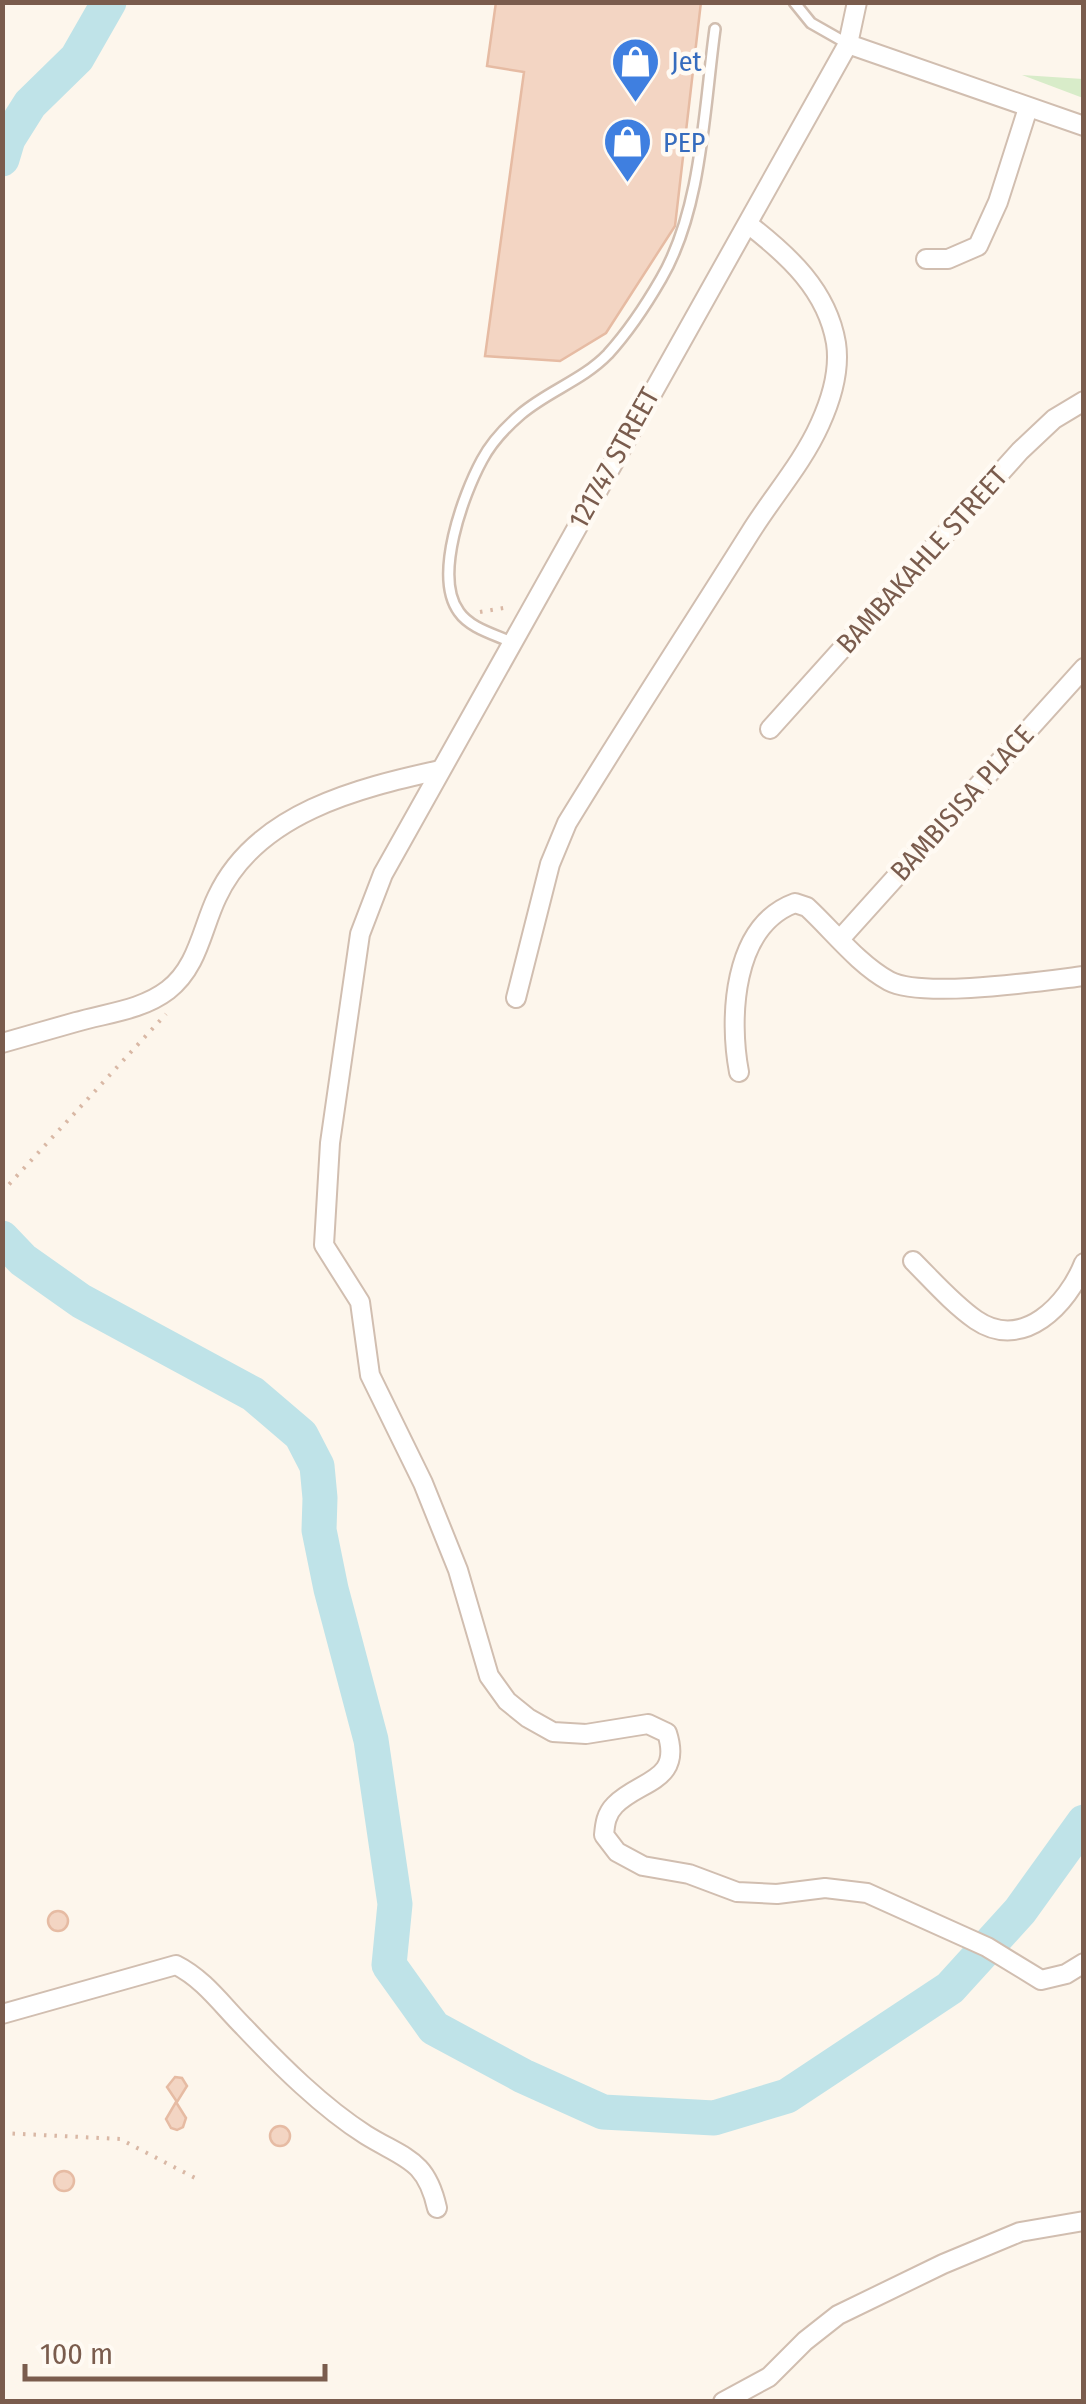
<svg xmlns="http://www.w3.org/2000/svg" width="1086" height="2404" font-family="'Fira Sans Condensed',sans-serif">
<rect width="100%" height="100%" fill="#fdf6ec"/>
<path fill="#d8ecc9" d="M1022 75 1083 79V98Z"/>
<g fill="none" stroke-linecap="round" stroke-linejoin="round">
<g stroke="#bfe3e8" stroke-width="35">
<path d="M2 159 8 139 30 104 77 58 109 2"/>
<path d="M2 1238 23 1260 81 1301 253 1394 301 1435 317 1466 320 1498 319 1530 331 1589 371 1740 395 1904 389 1965 434 2028 523 2076 603 2112 714 2118 787 2096 950 1988 1020 1911 1084 1822"/>
</g>
</g>
<g fill="#f3d5c3" stroke="#e6bba3" stroke-width="2.5">
<path d="M496 2H701L675 226 606 333 560 361 485 356 524 72 487 66Z"/>
<circle cx="58" cy="1921" r="10"/>
<path d="M175 2077 182 2078 187 2086 177 2102 167 2087Z"/>
<path d="M176 2102 186 2118 183 2127 177 2130 171 2128 166 2119Z"/>
<circle cx="280" cy="2136" r="10"/>
<circle cx="64" cy="2181" r="10"/>
</g>
<g fill="none" stroke-linecap="round" stroke-linejoin="round">
<defs>
<g id="service">
<path d="M794 2 811 23 848 44"/>
<path d="M511 642C494 634 470 628 459 612 433 577 463 495 482 460 491 443 507 426 521 414 548 391 583 380 608 354 628 332 646 305 661 279 702 209 704 109 715 29"/>
</g>
<g id="minor">
<path d="M857 2 848 44 1084 126"/>
<path d="M848 44 383 874 360 934 330 1143 324 1245 360 1302 370 1375 423 1483 458 1570 489 1676 507 1701 528 1718 553 1732 586 1734 648 1724 667 1733C683 1782 639 1780 615 1805 606 1814 605 1824 604 1835L617 1852 643 1866 689 1874 737 1892 777 1894 825 1888 867 1893 987 1947 1041 1980 1066 1974 1084 1963"/>
<path d="M926 259H948L978 246 998 202 1028 108"/>
<path d="M770 729 1020 451 1054 419 1084 401"/>
<path d="M841 938 1084 668"/>
<path d="M516 998 550 864 567 823C627 725 689 630 750 533 773 496 802 464 820 424 831 400 840 370 836 343 827 290 788 255 748 224"/>
<path d="M2 1043C27 1036 51 1029 76 1022 107 1013 142 1010 168 990 198 967 202 928 217 897 256 813 358 788 440 770"/>
<path d="M739 1072C729 1019 732 926 795 903L807 907C833 931 858 964 889 981 923 999 1042 981 1084 976"/>
<path d="M913 1261C933 1281 953 1304 976 1320 1023 1352 1068 1304 1084 1263"/>
<path d="M2 2014 176 1965C204 1979 222 2005 244 2027 280 2065 322 2107 366 2135 405 2159 426 2159 437 2208"/>
<path d="M723 2402 769 2377 805 2341 838 2315 943 2264 1020 2232 1084 2221"/>
</g>
</defs>
<use href="#service" stroke="#d1beb0" stroke-width="14"/>
<use href="#minor" stroke="#d1beb0" stroke-width="22"/>
<g stroke="#d9b8a5" stroke-width="4" stroke-dasharray="2.5 8" stroke-linecap="butt">
<path d="M480 612 509 607"/>
<path d="M2 1192 166 1014"/>
<path d="M2 2133 120 2139 199 2180"/>
</g>
<use href="#service" stroke="#fff" stroke-width="9"/>
<use href="#minor" stroke="#fff" stroke-width="18"/>
</g>
<defs>
<symbol id="shop-pin" viewBox="-11 -11 22 30"><path d="M0 17L-7.5 6A9.5 9.5 0 1 1 7.5 6Z" fill="#3f7fe0" stroke="#fffaf3"/><path d="M-5-2.5h2.3a2.7 3.5 0 0 1 5.4 0H5L5.5 6h-11ZM-1.5-2.5h3a1.5 2.3 0 0 0-3 0Z" fill="#fff"/></symbol>
</defs>
<g fill-rule="evenodd">
<use href="#shop-pin" x="608" y="34" width="55" height="75"/>
<use href="#shop-pin" x="600" y="114" width="55" height="75"/>
</g>
<g text-anchor="middle" dominant-baseline="central" stroke-width="9" stroke-linejoin="round" paint-order="stroke">
<g font-size="28" fill="#366cbe" stroke="#fffaf3" text-anchor="start">
<text x="671" y="61">Jet</text>
<text x="663" y="142">PEP</text>
</g>
<g font-size="28" fill="#7a5c4d" stroke="#fffaf3">
<text transform="translate(614 458) rotate(-61)">121747 STREET</text>
<text transform="translate(922 560) rotate(-48)">BAMBAKAHLE STREET</text>
<text transform="translate(962 803) rotate(-48)">BAMBISISA PLACE</text>
</g>
</g>
<rect width="1086" height="2404" fill="none" stroke="#7a5c4d" stroke-width="10"/>
<path d="M25 2364v15h300v-15" fill="none" stroke="#7a5c4d" stroke-width="5"/>
<text x="40" y="2364" font-size="30" fill="#7a5c4d" stroke="#fffaf3" stroke-width="8" paint-order="stroke">100 m</text>
</svg>
